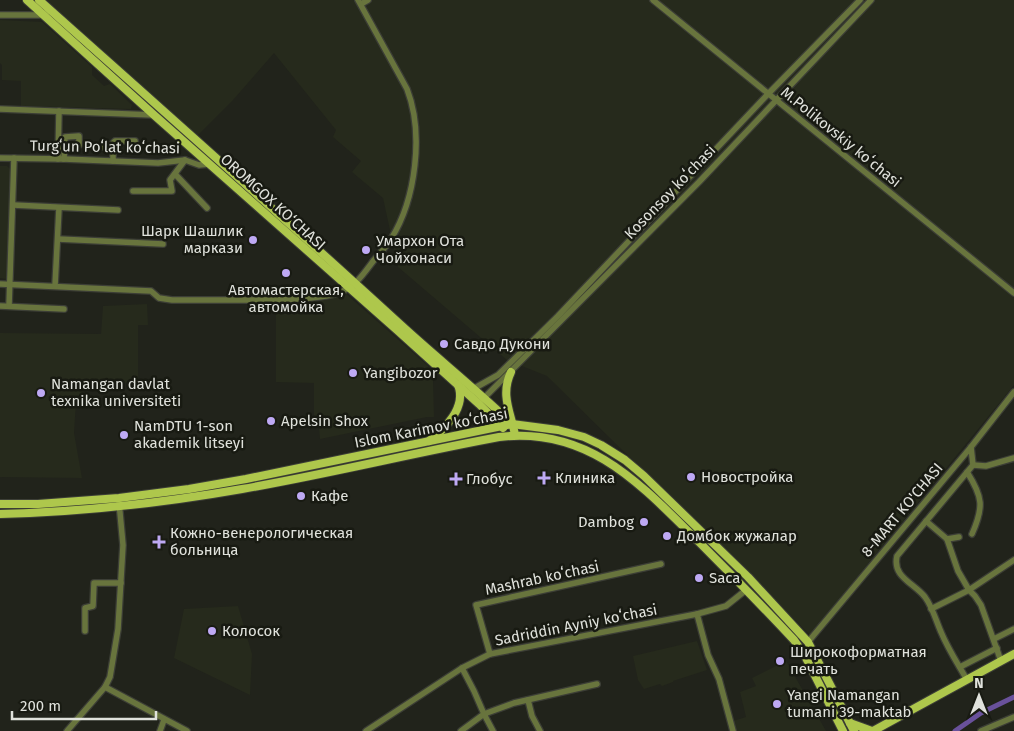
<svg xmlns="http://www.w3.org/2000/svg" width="1014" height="731" font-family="'Fira Sans',sans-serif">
<rect width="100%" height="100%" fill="#21231b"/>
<g fill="#262a1c">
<path d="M43 0H1014V385L810 635 547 376 507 360 398 267 383 198 352 172 361 161 333 137 336 130 274 53 233 100 197 136Z"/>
<path d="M0 20 42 22 92 67V75L104 86 110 84 132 105 131 109 21 106V81L2 80V65L0 63Z"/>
<path d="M0 166H7L11 170 6 279 0 278Z"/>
<path d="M345 293 428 366 433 380 434 417H427L320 439 319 428 314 427V383L276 382V306Z"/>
<path d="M147 304 148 325H138V383L88 382 76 402 74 433 82 478 0 477V333L101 334 103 306Z"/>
<path d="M238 606 252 654 250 695 174 658 184 609Z"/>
<path d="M697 641 707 670 673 681V682L662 686 660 684 644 689 638 680 633 656Z"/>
<path d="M786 661 826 731H736L733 721 746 717 740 692 756 686 752 678Z"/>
</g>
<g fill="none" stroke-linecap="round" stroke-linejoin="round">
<path stroke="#69519b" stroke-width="5" d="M955 731 981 713 1014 697"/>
<defs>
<g id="minor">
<path d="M653 0 1014 293"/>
<path d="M361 4 368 0"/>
<path d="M0 15H43L50 10"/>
<path d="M0 109 154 115"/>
<path d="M103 147H113"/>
<path d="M0 158 64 159 158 163 185 160 199 165 209 164"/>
<path d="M58 159 59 111"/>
<path d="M64 159 65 137 79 136V145"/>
<path d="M113 161V143L115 141H135"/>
<path d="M175 174 207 208"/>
<path d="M133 191H172L170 180 185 160"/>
<path d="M13 205 118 210"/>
<path d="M58 239 163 244"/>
<path d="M0 284 151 291 159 298 172 300C206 300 240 300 274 300 294 299 316 299 335 294 355 288 362 276 374 260 380 253 386 247 391 239 416 199 424 133 407 89L358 0"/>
<path d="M55 286 59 208"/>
<path d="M0 306 64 309"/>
<path d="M9 306 14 158"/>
<path d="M473 389 498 375 558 316 768 94 860 0"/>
<path d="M482 400 699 182 871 0"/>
<path d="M973 465 986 466 1014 458"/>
<path d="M967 472C983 497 984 507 972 534"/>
<path d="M926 521 947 539 958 571 969 590 975 596 981 605 1001 661"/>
<path d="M947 539 959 537"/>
<path d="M931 609 969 590 1014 560"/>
<path d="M697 614 708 655 719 679 733 731"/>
<path d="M85 631V608L93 606 94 583H121"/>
<path d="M994 639 1014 629"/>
<path d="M808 642 971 447 1014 392"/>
<path d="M490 654 476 605 661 564"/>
<path d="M960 667 997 648"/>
<path d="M967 680C958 664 948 649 941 632 936 621 933 608 925 597 914 583 892 577 897 556L973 465 971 447"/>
<path d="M105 687 187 731"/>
<path d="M528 700 532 716 540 731"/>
<path d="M67 731 105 687 110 677 118 629 123 545 119 502"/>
<path d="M160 731 164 720"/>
<path d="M366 731 462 668 490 654 697 614 726 606 746 590"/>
<path d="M461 731 484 714 474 691 462 668"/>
<path d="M493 731 484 714 514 703 597 684"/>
<path d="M981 731 1014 717"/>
</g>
<g id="major">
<path d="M27 0 154 115 397 330 479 404 503 428"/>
<path d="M39 0C160 108 282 216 402 326 438 359 477 390 512 424"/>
<path d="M511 372C500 395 511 413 515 435"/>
<path d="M429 441C445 429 467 407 458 385"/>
<path d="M0 504H38L119 498 189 489 246 479 512 424 558 430 584 437 601 445 625 460 644 476 748 577 808 642 854 731"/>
<path d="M0 514C81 512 162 503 242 489 328 474 413 453 499 437 589 426 641 485 699 542 731 574 763 607 794 640L805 656 843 731"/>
<path d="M850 723 872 731"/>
<path d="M873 731 1014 654"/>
</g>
</defs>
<use href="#minor" stroke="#3c3e36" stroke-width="8"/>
<use href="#major" stroke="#3c3e36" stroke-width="10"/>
<use href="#minor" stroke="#68743d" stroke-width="5.5"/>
<use href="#major" stroke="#aec74c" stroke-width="8"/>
</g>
<g fill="#bea9f4" stroke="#181a12" stroke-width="2">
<circle cx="253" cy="240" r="5"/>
<circle cx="366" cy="250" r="5"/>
<circle cx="286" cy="273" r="5"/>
<circle cx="444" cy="344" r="5"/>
<circle cx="353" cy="373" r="5"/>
<circle cx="41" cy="393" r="5"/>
<circle cx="271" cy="421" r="5"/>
<circle cx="124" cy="435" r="5"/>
<circle cx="691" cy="477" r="5"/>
<path d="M541.5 470.5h5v5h5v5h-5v5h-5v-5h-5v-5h5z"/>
<path d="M453.5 471.5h5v5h5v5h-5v5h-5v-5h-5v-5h5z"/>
<circle cx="301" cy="496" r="5"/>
<circle cx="644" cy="522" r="5"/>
<circle cx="667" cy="536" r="5"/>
<path d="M156.5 534.5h5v5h5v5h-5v5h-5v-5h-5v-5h5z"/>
<circle cx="699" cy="578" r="5"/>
<circle cx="212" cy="631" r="5"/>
<circle cx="780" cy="661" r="5"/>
<circle cx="777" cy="704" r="5"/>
</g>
<g text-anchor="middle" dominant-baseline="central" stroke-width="5" stroke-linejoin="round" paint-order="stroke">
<g font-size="15" fill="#e0e2dc" stroke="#181a12">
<text transform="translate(841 137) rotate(39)">M.Polikovskiy koʻchasi</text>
<text transform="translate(105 147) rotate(1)">Turgʻun Poʻlat koʻchasi</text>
<text transform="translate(670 192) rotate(-46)">Kosonsoy koʻchasi</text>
<text transform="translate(273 202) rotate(42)">OROMGOX KO‘CHASI</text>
<text transform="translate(431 428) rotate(-11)">Islom Karimov koʻchasi</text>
<text transform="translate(902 510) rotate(-50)">8-MART KO'CHASI</text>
<text transform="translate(542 578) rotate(-12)">Mashrab koʻchasi</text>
<text transform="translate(576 625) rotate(-11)">Sadriddin Ayniy koʻchasi</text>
</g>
<g font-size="15" fill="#e0e2dc" stroke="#181a12" text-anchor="start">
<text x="243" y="231" text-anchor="end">Шарк Шашлик<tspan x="243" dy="17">маркази</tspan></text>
<text x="376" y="241">Умархон Ота<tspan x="376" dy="17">Чойхонаси</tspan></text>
<text x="286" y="290" text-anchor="middle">Автомастерская,<tspan x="286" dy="17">автомойка</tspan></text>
<text x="454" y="344">Савдо Дукони</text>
<text x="363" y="373">Yangibozor</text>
<text x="51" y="384">Namangan davlat<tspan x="51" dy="17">texnika universiteti</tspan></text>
<text x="281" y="421">Apelsin Shox</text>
<text x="134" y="426">NamDTU 1-son<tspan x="134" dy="17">akademik litseyi</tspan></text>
<text x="701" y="477">Новостройка</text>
<text x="555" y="478">Клиника</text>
<text x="466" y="479">Глобус</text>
<text x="311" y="496">Кафе</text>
<text x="634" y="522" text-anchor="end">Dambog</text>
<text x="170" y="533">Кожно-венерологическая<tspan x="170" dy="17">больница</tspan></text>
<text x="677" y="536">Домбок жужалар</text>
<text x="709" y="578">Saca</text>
<text x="222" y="631">Колосок</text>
<text x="790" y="652">Широкоформатная<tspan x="790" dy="17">печать</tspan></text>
<text x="787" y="695">Yangi Namangan<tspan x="787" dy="17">tumani 39-maktab</tspan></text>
</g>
</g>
<g transform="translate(979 696)" stroke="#181a12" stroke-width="4" paint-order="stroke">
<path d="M0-4L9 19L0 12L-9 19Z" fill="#e0e2dc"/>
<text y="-8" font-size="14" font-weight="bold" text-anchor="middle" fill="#e0e2dc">N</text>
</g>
<path d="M12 711v8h144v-8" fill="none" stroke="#e0e2dc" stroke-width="2.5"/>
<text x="20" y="711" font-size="15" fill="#e0e2dc" stroke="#181a12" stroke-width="4" paint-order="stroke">200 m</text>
</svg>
